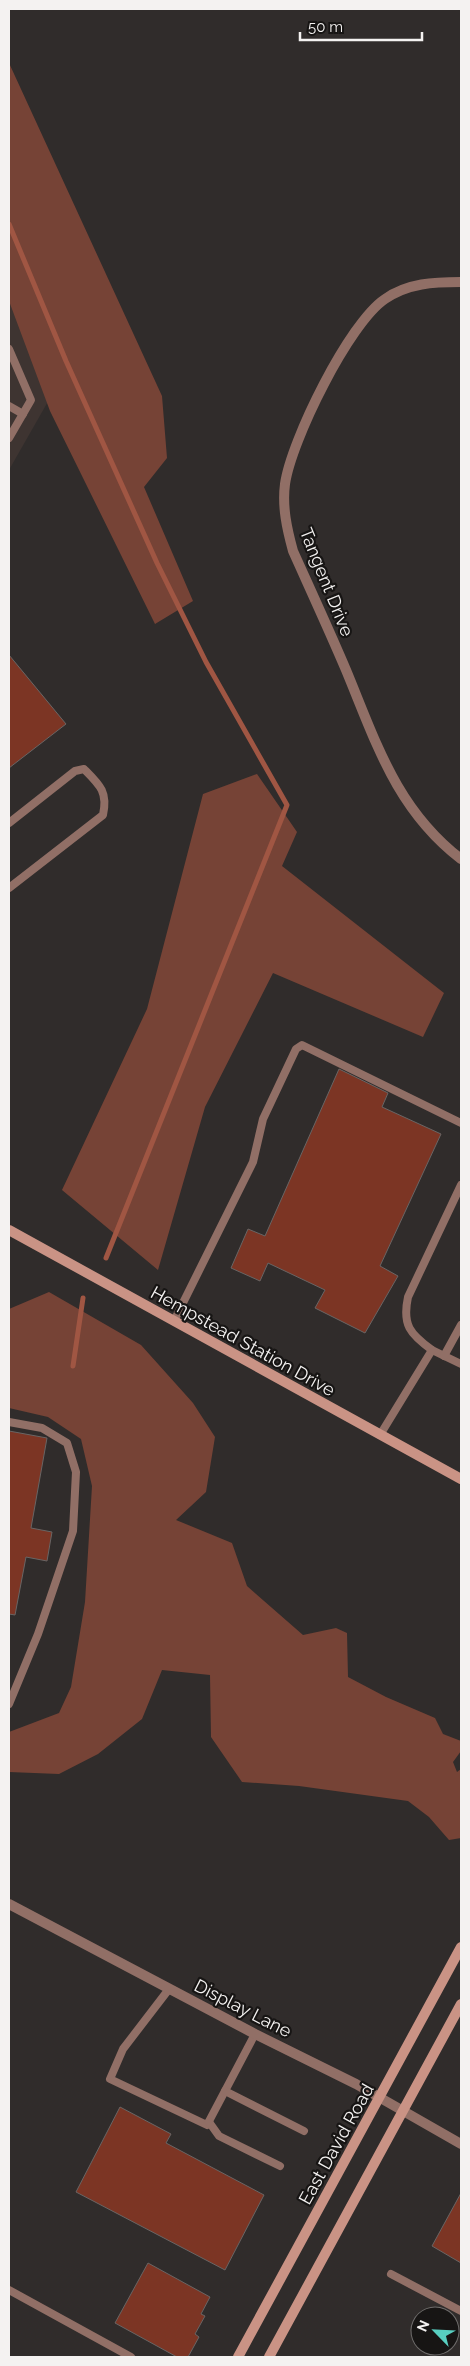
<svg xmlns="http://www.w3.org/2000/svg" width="470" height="2366" font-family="Raleway,sans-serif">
<rect width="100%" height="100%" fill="#302c2b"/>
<path fill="#3e3431" d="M9 292 50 398 9 470Z"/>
<g fill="#764336">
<path d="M9 63 162 396 167 458 144 487 193 601 155 624 50 411 9 301Z"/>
<path d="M257 774 297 832 282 866 444 993 423 1037 273 973 205 1107 158 1270 62 1190 147 1009 203 794Z"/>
<path d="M49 1292 141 1345 193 1403 215 1437 206 1492 176 1520 232 1543 247 1586 303 1635 336 1628 347 1633 348 1677 386 1697 435 1718 443 1734 461 1741V1751L453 1762 457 1772 461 1769V1838L449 1840 429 1817 408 1801 299 1786 242 1782 211 1737 210 1675 162 1670 142 1719 98 1754 59 1774 9 1772V1732L59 1713 71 1687 85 1602 92 1486 81 1439 48 1417 9 1408V1309Z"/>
</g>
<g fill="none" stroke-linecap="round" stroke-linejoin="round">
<g stroke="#a05643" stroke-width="5">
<path d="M9 224 66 361 157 563 206 662 287 805 106 1258"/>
<path d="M73 1366 83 1298"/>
</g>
</g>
<g fill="#7c3524" stroke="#696564">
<path d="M9 655 66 724 9 768Z"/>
<path d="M339 1069 388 1093 382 1107 441 1134 380 1266 398 1276 365 1333 315 1308 325 1290 268 1263 260 1281 231 1268 248 1229 265 1236Z"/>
<path d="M9 1431 47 1438 31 1528 52 1532 47 1561 26 1557 15 1615 9 1614Z"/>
<path d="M120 2107 171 2134 166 2143 264 2195 225 2270 76 2192Z"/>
<path d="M461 2193V2263L432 2246Z"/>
<path d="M148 2263 210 2297 201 2314 205 2316 195 2334 199 2337 188 2357H177L115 2323Z"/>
</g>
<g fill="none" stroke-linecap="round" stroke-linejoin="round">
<g stroke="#916f66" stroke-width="8">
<path d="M9 349 31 400 9 438"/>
<path d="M9 406 23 414"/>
<path d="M9 823 75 771 84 769C100 785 108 792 103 815L9 888"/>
<path d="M174 1321 253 1162 263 1119 296 1049 302 1045 461 1123"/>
<path d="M432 1350 461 1364"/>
<path d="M444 1356 461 1325"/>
<path d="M9 1422 42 1428 67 1443 76 1472 73 1531 38 1634 9 1704"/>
<path d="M380 1435 432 1350C410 1334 402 1325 408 1297L461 1185"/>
<path d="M169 1989 123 2049 110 2079 207 2125 255 2034"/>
<path d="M225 2091 304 2131"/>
<path d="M209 2122 219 2136 280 2166"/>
<path d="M391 2274 461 2311"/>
<path d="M9 2290 131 2357"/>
</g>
<g stroke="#916f66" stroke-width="10">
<path d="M461 282C434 282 408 283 385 299 349 323 291 441 285 484 282 507 287 529 293 551 311 591 329 630 346 670 376 742 396 809 461 859"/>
<path d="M9 1904 255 2034 356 2084 461 2144"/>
</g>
<g stroke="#ca9385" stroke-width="10">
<path d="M9 1230 461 1479"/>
<path d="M238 2357 461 1947"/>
<path d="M269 2357 461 2004"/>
</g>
</g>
<g text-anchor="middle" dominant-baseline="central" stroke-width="4.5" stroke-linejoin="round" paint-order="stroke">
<g font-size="18" fill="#f4f2f1" stroke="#171514">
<text transform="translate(327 582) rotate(68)">Tangent Drive</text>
<text transform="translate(243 1341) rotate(29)">Hempstead Station Drive</text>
<text transform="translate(243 2008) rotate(27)">Display Lane</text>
<text transform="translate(336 2144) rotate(-61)">East David Road</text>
</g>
</g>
<rect width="470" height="2366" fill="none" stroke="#f4f2f1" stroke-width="20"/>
<g transform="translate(435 2331) rotate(294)"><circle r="24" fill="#171514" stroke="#6f6d6c"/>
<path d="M0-4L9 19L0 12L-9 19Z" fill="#58cec0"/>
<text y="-8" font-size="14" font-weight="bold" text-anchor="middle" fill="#f4f2f1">N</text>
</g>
<path d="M300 32v8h122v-8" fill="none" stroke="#f4f2f1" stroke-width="2.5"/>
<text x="308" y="32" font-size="15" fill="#f4f2f1" stroke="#171514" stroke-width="4" paint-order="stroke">50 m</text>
</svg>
